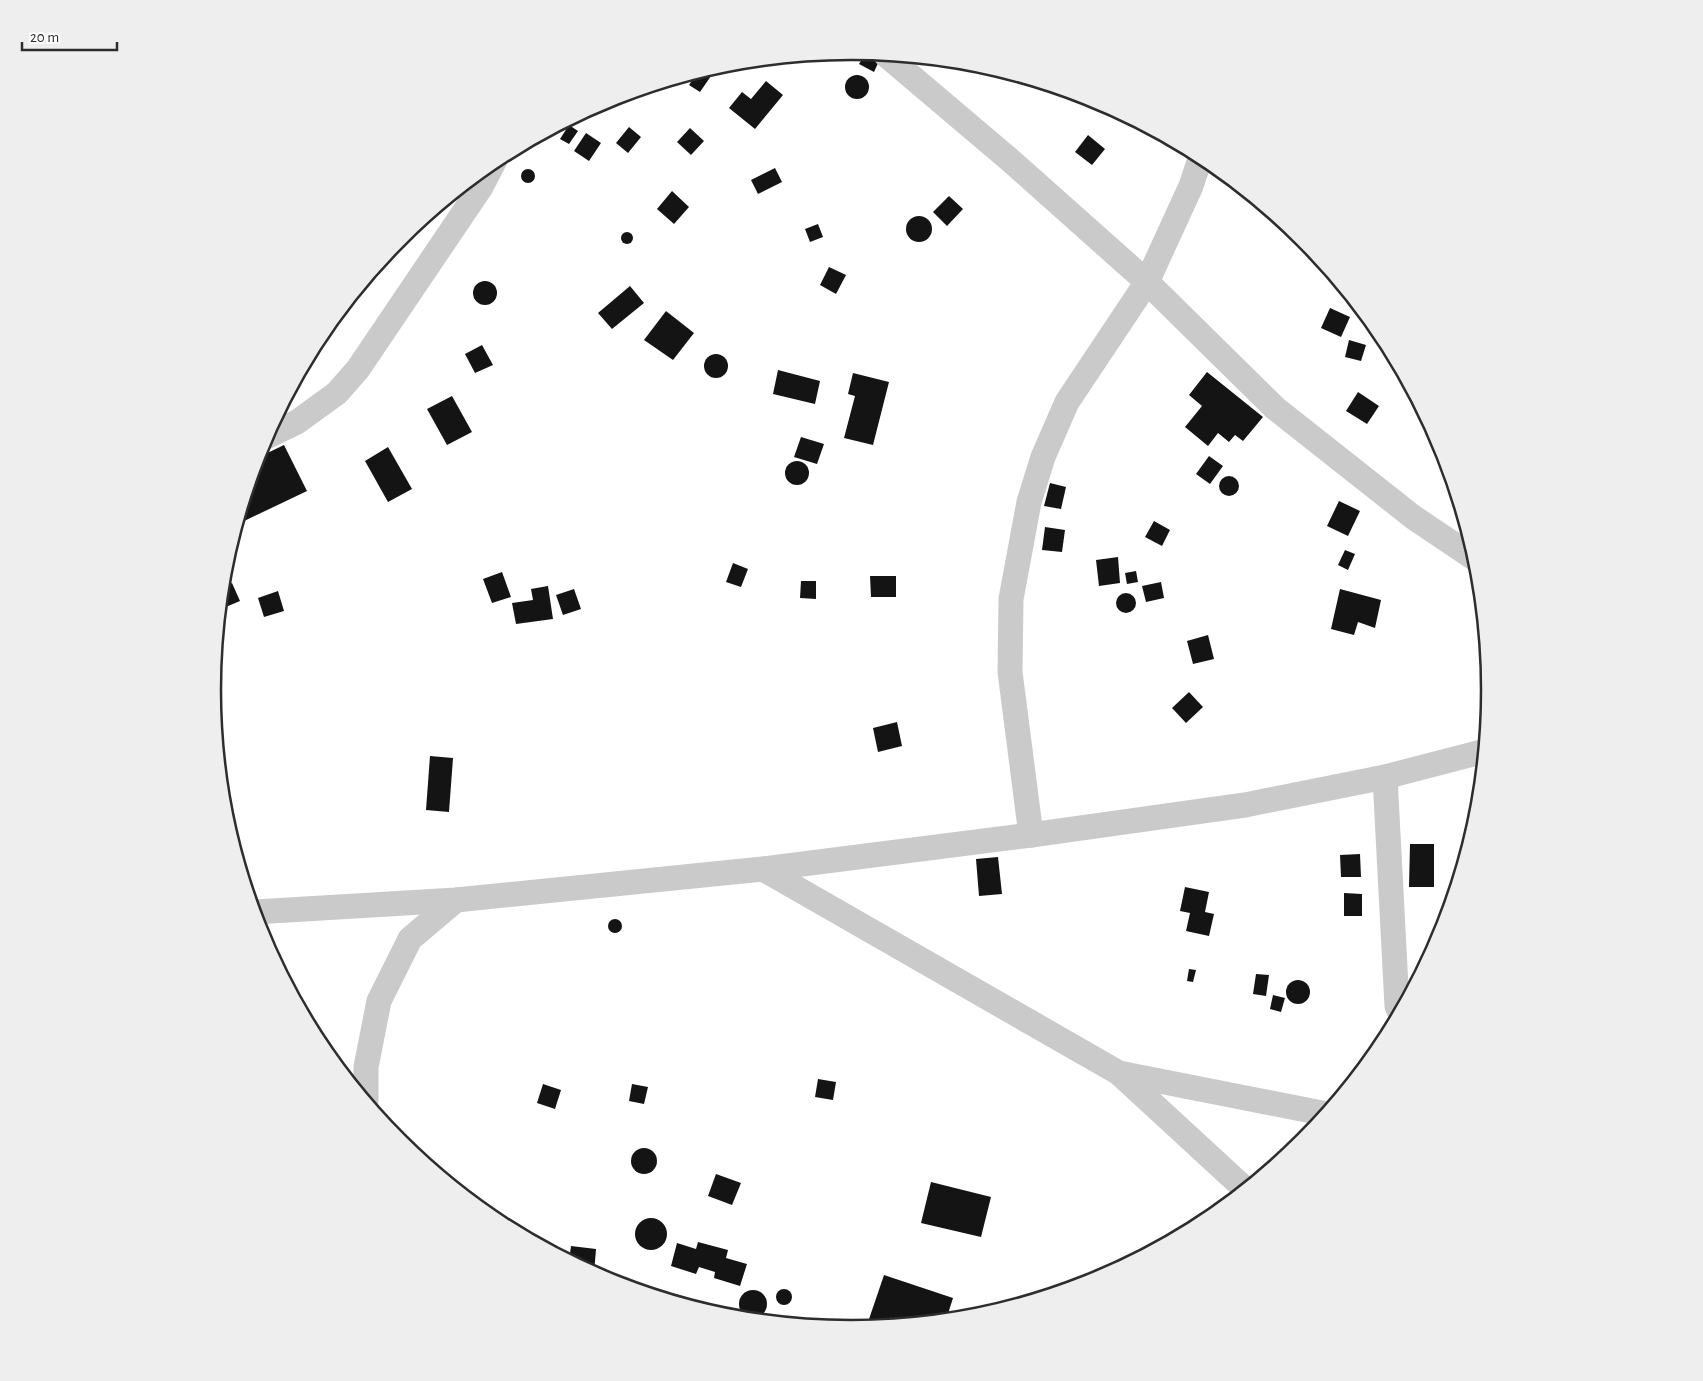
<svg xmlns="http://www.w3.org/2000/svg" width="1703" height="1381" font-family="'Alegreya Sans',sans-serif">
<rect width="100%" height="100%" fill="#fff"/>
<g fill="#141414">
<path d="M865 54 879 61 874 72 859 64Z"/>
<path d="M703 71 711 76 700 92 689 85 697 73Z"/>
<circle cx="857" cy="87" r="12"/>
<path d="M766 81 783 95 755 129 729 108 742 92 751 99Z"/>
<path d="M569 125 578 131 569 144 560 139Z"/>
<path d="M629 127 641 137 628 153 616 143Z"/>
<path d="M690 128 704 141 691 155 677 142Z"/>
<path d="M586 133 601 143 589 161 574 151Z"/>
<path d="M1088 135 1105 149 1092 165 1075 152Z"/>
<path d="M775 168 782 182 758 194 751 180Z"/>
<circle cx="528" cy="176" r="7"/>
<path d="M672 191 689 207 674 224 657 209Z"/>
<path d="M949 196 963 209 947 226 933 212Z"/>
<circle cx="919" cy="229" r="13"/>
<path d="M818 224 823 237 810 242 805 229Z"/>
<circle cx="627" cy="238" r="6"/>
<path d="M829 267 846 275 836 294 820 285Z"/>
<circle cx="485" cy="293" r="12"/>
<path d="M630 286 644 303 612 329 598 313Z"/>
<path d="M1330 308 1350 317 1341 337 1321 328Z"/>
<path d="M666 311 694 333 673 360 644 340Z"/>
<path d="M1349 340 1366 345 1361 361 1345 357Z"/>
<path d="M482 345 493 365 475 373 465 354Z"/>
<circle cx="716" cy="366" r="12"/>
<path d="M778 370 820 381 815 404 773 394Z"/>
<path d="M1207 372 1263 417 1243 441 1235 435 1229 442 1218 433 1208 446 1185 427 1202 406 1189 395Z"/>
<path d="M853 373 889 382 873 445 844 438 855 396 848 394Z"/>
<path d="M1358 392 1379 406 1367 424 1346 411Z"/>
<path d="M452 396 472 432 447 445 427 409Z"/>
<path d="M801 437 824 444 817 464 794 457Z"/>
<path d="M284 445 307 491 240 523 238 521 257 458Z"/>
<path d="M388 447 412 489 388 502 365 461Z"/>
<path d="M1209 456 1223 466 1210 484 1196 474Z"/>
<circle cx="797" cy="473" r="12"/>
<circle cx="1229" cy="486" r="10"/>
<path d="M1050 483 1066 487 1061 509 1044 506Z"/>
<path d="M1339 501 1360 511 1348 536 1327 526Z"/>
<path d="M1154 521 1170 530 1162 546 1145 537Z"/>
<path d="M1045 527 1065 530 1062 552 1042 550Z"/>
<path d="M1345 550 1355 554 1348 570 1338 565Z"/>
<path d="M1118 557 1120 583 1099 586 1096 560Z"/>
<path d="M733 563 748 569 741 587 726 582Z"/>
<path d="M1136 571 1138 582 1127 584 1125 573Z"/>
<path d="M502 572 511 597 492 603 483 579Z"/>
<path d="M870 576H896V597H871Z"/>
<path d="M801 581H816V599L800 598Z"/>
<path d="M1161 582 1164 598 1146 602 1142 586Z"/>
<path d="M232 583 240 601 221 609 222 587Z"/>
<path d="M548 586 553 619 516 624 512 603 533 600 531 589Z"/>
<path d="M574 589 581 609 563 615 556 595Z"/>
<path d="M1340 589 1381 600 1375 628 1358 622 1354 635 1331 629Z"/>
<path d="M278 591 284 611 264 617 258 598Z"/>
<circle cx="1126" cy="603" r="10"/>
<path d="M1208 635 1214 659 1193 664 1187 641Z"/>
<path d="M1189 692 1203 707 1186 723 1172 708Z"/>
<path d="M897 722 902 746 878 752 873 728Z"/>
<path d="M430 756 453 758 449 812 426 810Z"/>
<path d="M1410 844H1434V887H1409Z"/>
<path d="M1360 854 1361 877H1341L1340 855Z"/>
<path d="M998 857 1002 894 979 896 976 859Z"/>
<path d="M1185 887 1209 892 1205 912 1214 914 1209 936 1186 931 1190 913 1180 911Z"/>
<path d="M1344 893 1362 894V916H1344Z"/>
<circle cx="615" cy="926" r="7"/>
<path d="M1189 969 1196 970 1193 982 1187 981Z"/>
<path d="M1256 974 1269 975 1266 996 1253 994Z"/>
<circle cx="1298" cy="992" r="12"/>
<path d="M1273 995 1285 998 1281 1012 1270 1009Z"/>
<path d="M818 1079 836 1082 833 1100 815 1097Z"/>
<path d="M543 1084 561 1090 555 1109 537 1103Z"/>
<path d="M632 1084 648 1087 644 1104 629 1101Z"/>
<circle cx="644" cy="1161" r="13"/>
<path d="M716 1174 741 1183 732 1205 708 1196Z"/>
<path d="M931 1182 991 1197 981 1237 921 1223Z"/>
<circle cx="651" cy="1234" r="16"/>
<path d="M698 1242 728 1250 726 1258 747 1264 740 1286 714 1278 715 1272 699 1267 696 1274 671 1266 677 1243 696 1249Z"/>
<path d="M571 1246 596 1249 594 1274 569 1261Z"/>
<path d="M884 1275 953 1298 946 1320 874 1327 867 1325Z"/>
<circle cx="784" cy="1297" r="8"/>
<circle cx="753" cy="1304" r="14"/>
</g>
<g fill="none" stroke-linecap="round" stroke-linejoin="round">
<g stroke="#cacaca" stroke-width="25">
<path d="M886 55 1010 160 1147 282 1275 408 1413 517 1477 560"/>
<path d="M266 437 297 422 337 393 358 369 481 187 495 160"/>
<path d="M1385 777 1397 1006 1400 1013"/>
<path d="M1031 835 1010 672 1011 599 1029 502 1043 457 1067 402 1147 282 1191 186 1201 156"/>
<path d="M763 869 1119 1073 1327 1114"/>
<path d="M254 912 456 900 763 869 1031 835 1245 805 1385 777 1485 751"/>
<path d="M1119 1073 1246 1190"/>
<path d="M366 1101V1067L379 1001 410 939 456 900"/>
</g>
</g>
<path d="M0 0H1703V1381H0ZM221 690a630 630 0 1 1 1260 0a630 630 0 1 1-1260 0Z" fill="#eee" fill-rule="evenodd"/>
<path fill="none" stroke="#2d2d2d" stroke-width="2.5" d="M221 690a630 630 0 1 1 1260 0a630 630 0 1 1-1260 0Z"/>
<path d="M22 42v8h95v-8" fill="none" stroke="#2d2d2d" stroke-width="2.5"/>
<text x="30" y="42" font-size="15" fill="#2d2d2d" stroke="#ffffff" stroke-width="4" paint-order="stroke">20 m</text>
</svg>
